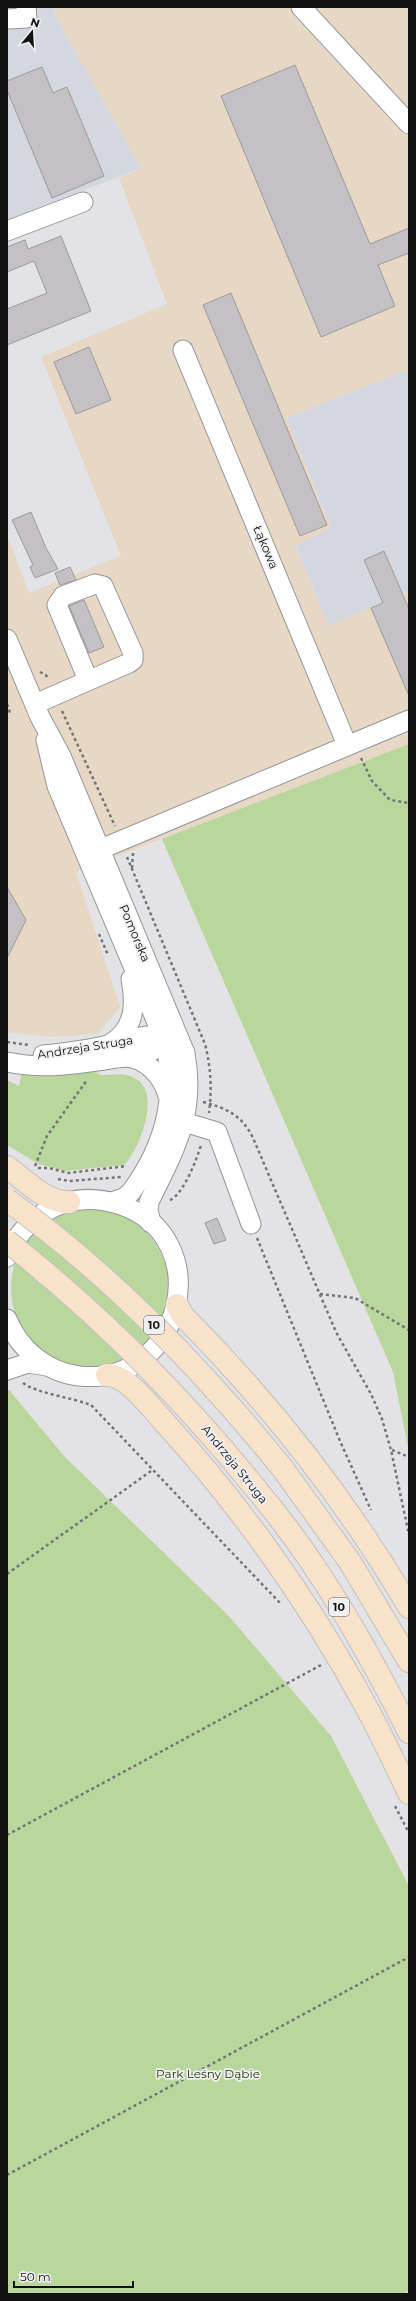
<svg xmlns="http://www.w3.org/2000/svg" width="416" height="2301" font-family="Montserrat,sans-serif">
<rect width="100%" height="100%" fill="#e3e3e6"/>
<g fill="#d5d7e0">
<path d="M7 7H55L56 17 141 168 7 220Z"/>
<path d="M409 369V591L329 626 295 545 331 527 286 418Z"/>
</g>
<path fill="#e7d7c5" d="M55 7H409V369L286 418 331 528 295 546 329 626 409 591V744L76 872 120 1007 98 1034 49 1037 7 1032V535L29 593 121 556 41 357 167 304 119 178 141 168 56 17Z"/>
<g fill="#b9d69d">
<path d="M409 744V1452L393 1372 162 839Z"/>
<path d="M95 1067 96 1072 100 1075C113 1075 127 1071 139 1081 159 1097 140 1150 124 1165L64 1171 39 1164 7 1145V1080L19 1086 22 1071Z"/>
<circle cx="90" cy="1288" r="79"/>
<path d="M7 1390H9L64 1456 228 1615 331 1736 409 1886V2290L404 2294H7Z"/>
</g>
<g fill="#c3c1c3" stroke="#9c9a9c">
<path d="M295 65 370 244 409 228V253L378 265 395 306 321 337 221 96Z"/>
<path d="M42 67 53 93 67 87 104 176 52 198 7 90V81Z"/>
<path d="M61 236 91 311 7 345V309L47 293 34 261 7 272V247L25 240 28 249Z"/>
<path d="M231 293 327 525 300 536 203 305Z"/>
<path d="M89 347 111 400 76 414 54 362Z"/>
<path d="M31 512 46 548 58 569 35 578 30 567 33 565 12 520Z"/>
<path d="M384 551 409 609V696L371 608 383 603 364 560Z"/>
<path d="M70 567 76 580 60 585 55 573Z"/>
<path d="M84 600 104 647 89 653 69 606Z"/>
<path d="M7 887 26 920 7 958Z"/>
<path d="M217 1218 226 1240 214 1244 205 1223Z"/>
</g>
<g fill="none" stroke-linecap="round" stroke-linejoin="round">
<defs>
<g id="minor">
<path d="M301 7 409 124"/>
<path d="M7 19 27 18 26 7"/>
<path d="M7 231 83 202"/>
<path d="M183 350 347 745"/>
<path d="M7 639 40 717 61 756 185 1053C196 1115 175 1148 149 1202L148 1210 151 1223"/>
<path d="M35 704 129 663 133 660V653L103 586 95 584 63 596 57 605 88 680"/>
<path d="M46 740 57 786 161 1032C182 1088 165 1146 131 1192L124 1198 111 1202"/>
<path d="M89 854 409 720"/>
<path d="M110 1044C135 1029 136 1005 131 979"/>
<path d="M43 1055C62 1053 80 1051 99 1047 120 1043 151 1029 172 1039"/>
<path d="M124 1057C145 1057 163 1076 168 1096"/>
<path d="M7 1062C44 1070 80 1064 117 1058 129 1056 142 1055 153 1050 161 1046 166 1039 169 1032"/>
<path d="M184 1122 217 1132 251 1224"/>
<path d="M7 1257C17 1231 39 1211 65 1203 84 1197 103 1199 121 1205 219 1239 182 1387 79 1376 46 1372 19 1349 7 1319"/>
<path d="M7 1370 28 1363 47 1366"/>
</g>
<g id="major">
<path d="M7 1167C24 1179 46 1203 69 1202"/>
<path d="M177 1305 183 1316C270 1403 346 1500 409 1607"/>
<path d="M107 1375C128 1375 152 1409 166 1424 245 1511 313 1608 369 1712 383 1738 396 1766 409 1793"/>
<path d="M283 1469 350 1562 409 1661"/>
<path d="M256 1489C318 1562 366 1647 409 1732"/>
</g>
</defs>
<use href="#minor" stroke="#949597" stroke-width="21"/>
<use href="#major" stroke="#c1c1c2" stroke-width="24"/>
<g stroke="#757577" stroke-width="2.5" stroke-dasharray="3 3" stroke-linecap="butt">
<path d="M40 672 46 675 48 680"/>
<path d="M7 704 10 713"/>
<path d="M62 711 115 826"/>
<path d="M361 758 372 781 390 800 409 803"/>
<path d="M127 857 205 1044C211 1068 212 1089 209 1113"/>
<path d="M132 868 133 853"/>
<path d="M99 934 108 955"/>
<path d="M7 1042 29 1045"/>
<path d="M203 1102C226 1108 242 1115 253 1138L336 1332 371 1394 382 1419 391 1450 409 1535"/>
<path d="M35 1166 47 1136 87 1080"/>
<path d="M38 1168H49L68 1173 127 1166"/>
<path d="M58 1179 69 1181 121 1177"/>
<path d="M170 1200C183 1195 197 1159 201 1145"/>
<path d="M257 1238 340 1441 371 1510"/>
<path d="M320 1294 355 1298 409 1330"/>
<path d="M23 1383C39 1394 70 1397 91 1405L281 1604"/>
<path d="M392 1450 409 1457"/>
<path d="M7 1574 151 1471"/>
<path d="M395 1806 409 1833"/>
<path d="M7 1835 321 1665"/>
<path d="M7 2175 409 1957"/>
</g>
<use href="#minor" stroke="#fff" stroke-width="19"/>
<use href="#major" stroke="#f8e2ca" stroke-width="22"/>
<defs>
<g id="major-bridge">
<path d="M7 1200C112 1275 202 1369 283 1469"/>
<path d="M7 1241C100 1315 182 1397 256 1489"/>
</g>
</defs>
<use href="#major-bridge" stroke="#c1c1c2" stroke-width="24" stroke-linecap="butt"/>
<use href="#major-bridge" stroke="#f8e2ca" stroke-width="22"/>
</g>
<g text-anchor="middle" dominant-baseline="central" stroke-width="3.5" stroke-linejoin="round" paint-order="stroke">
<g fill="#f0f0f3" stroke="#555556" stroke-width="1">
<rect x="144" y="1316" width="20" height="18" rx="3"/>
<rect x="329" y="1598" width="20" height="18" rx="3"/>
</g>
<g font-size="11" font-weight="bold" fill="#121213">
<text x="154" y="1325">10</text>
<text x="339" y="1607">10</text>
</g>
<g font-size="12" fill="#121213" stroke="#f0f0f3">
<text transform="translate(266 547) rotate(67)">Łąkowa</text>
<text transform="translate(135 933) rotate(67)">Pomorska</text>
<text transform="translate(85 1047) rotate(-9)">Andrzeja Struga</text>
<text transform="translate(235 1464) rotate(51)">Andrzeja Struga</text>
</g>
<g font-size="12" fill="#213800" stroke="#f0f0f3">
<text x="208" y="2073">Park Leśny Dąbie</text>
</g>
</g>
<rect width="416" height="2301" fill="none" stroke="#121213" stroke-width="16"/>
<g transform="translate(32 32) rotate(18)" stroke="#f0f0f3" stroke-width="3" paint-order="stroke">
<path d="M0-3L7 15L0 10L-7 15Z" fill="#121213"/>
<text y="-6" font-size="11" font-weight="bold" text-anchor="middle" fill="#121213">N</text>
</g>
<path d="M14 2281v6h119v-6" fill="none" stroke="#121213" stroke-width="2"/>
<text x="20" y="2281" font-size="12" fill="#121213" stroke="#f0f0f3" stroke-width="3" paint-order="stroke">50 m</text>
</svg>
